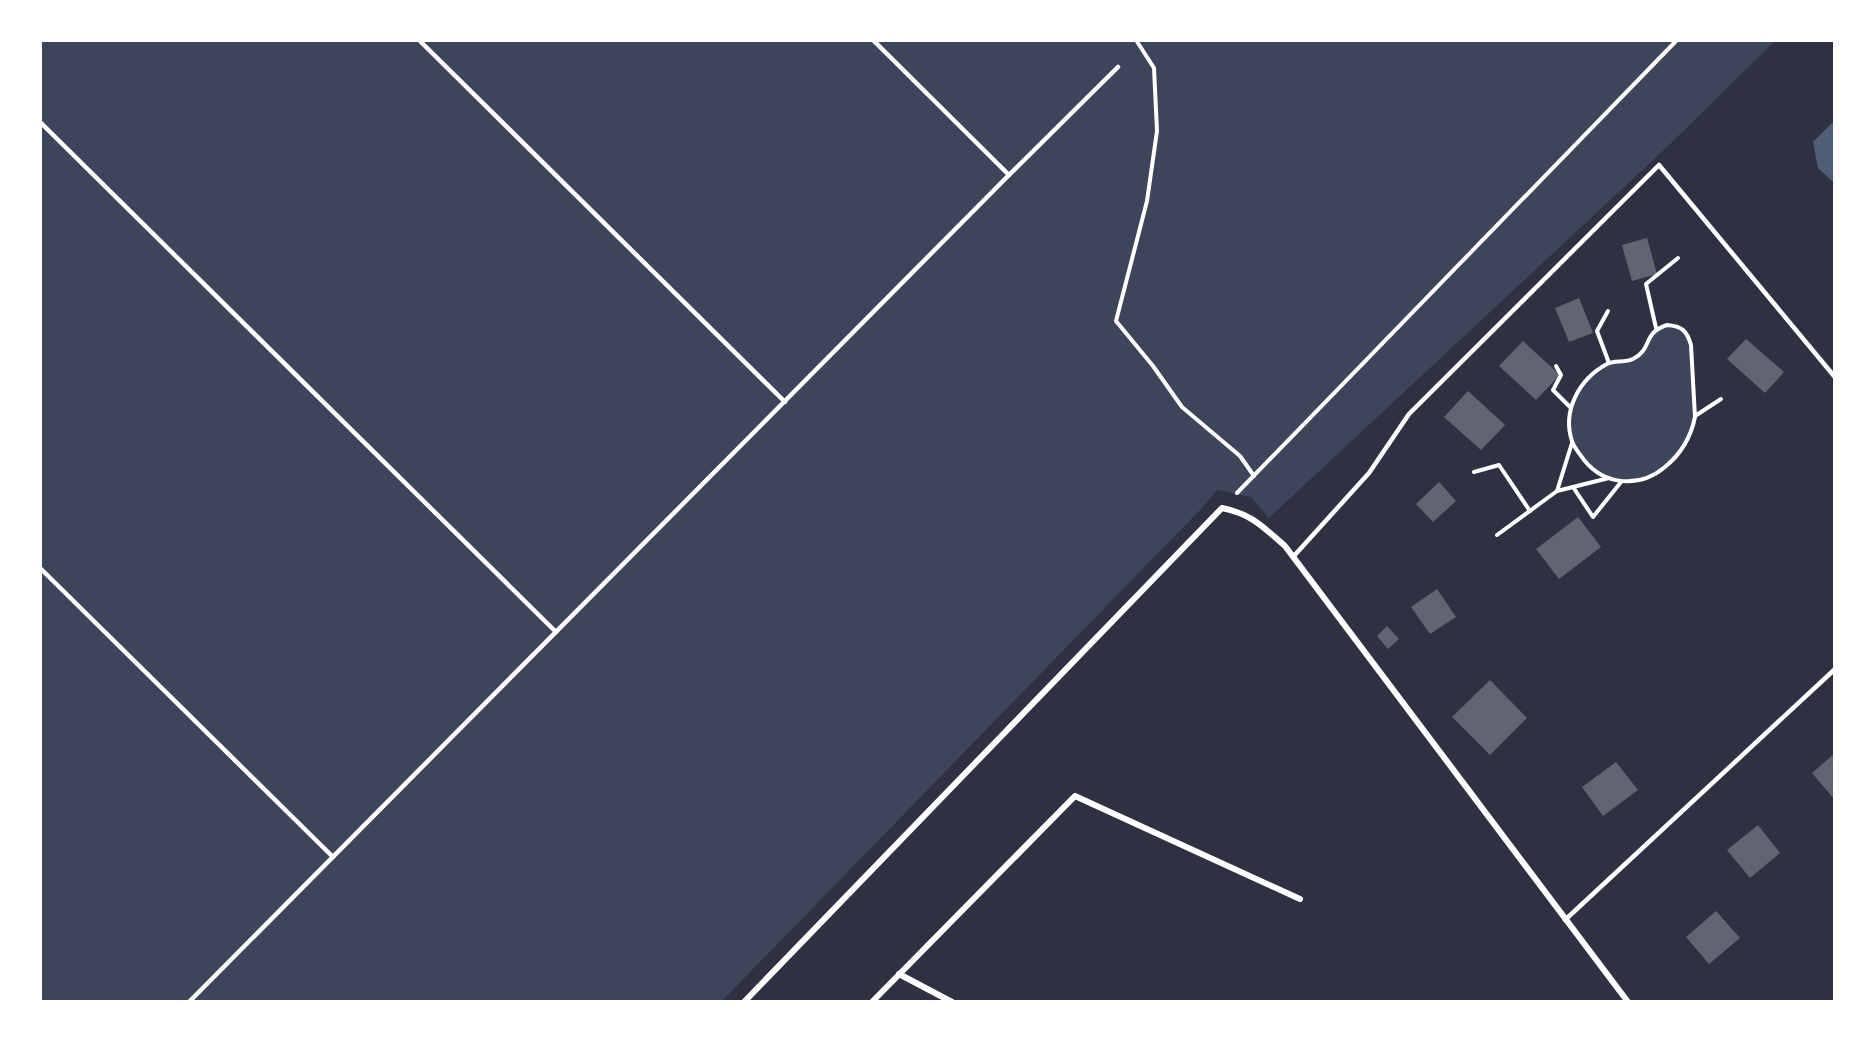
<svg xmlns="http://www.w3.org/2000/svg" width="1875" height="1042" font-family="Mulish,sans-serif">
<rect width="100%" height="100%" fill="#2d3142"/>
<g fill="#3c4559">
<path d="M40 41H1775L1665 149 1269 518 1251 497 1217 490 1201 509 721 1002 41 1001Z"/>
<path d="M1676 326 1689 335 1695 417 1688 439 1671 462 1646 478 1621 482 1590 467 1572 442 1569 425 1570 407 1579 389 1591 376 1609 363H1620L1641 354 1656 328Z"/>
</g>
<path fill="#4f5d75" d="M1834 121V183L1818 168 1813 142Z"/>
<g fill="#626471">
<path d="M1647 238 1657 274 1632 281 1622 245Z"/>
<path d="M1579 298 1593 333 1569 342 1555 308Z"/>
<path d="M1746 339 1784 372 1765 393 1727 359Z"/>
<path d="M1523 341 1560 375 1536 400 1499 366Z"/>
<path d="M1468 391 1505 425 1481 450 1444 417Z"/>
<path d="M1439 482 1456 501 1433 522 1416 504Z"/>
<path d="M1578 517 1601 547 1559 579 1536 549Z"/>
<path d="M1437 589 1456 617 1430 634 1411 607Z"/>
<path d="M1387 626 1399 639 1388 649 1377 636Z"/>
<path d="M1490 680 1527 718 1490 755 1452 717Z"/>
<path d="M1834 754V799L1812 773Z"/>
<path d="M1616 762 1638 790 1603 816 1582 787Z"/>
<path d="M1758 825 1780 853 1750 878 1727 850Z"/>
<path d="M1716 911 1740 938 1709 964 1686 937Z"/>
</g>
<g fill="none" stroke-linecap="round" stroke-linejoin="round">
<g stroke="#fff" stroke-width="4">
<path d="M1136 40 1154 68 1157 131 1147 201 1116 321 1153 366 1182 407 1240 456 1254 476"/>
<path d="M1608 311 1597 331 1609 363"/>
<path d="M1667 325C1682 326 1687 331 1691 345L1695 417C1691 437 1682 453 1665 467 1640 488 1605 486 1584 460 1580 454 1574 448 1572 441 1562 411 1579 379 1607 364 1614 360 1625 363 1633 359 1653 349 1642 333 1667 325Z"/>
<path d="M1656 328 1646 284 1678 258"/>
<path d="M1556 366 1561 375 1553 390 1570 407"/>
<path d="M1695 416 1721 399"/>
<path d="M1474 472 1499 465 1530 511"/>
<path d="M1573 487 1593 517 1621 482"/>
<path d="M1557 491 1572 443"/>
<path d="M1237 493 1677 40"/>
<path d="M1497 535 1557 491 1609 478"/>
</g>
<g stroke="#fff" stroke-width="4.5">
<path d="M419 40 785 402"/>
<path d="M873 40 1009 175"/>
<path d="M40 122 556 632"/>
<path d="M1293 557 1369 473 1409 414 1659 165 1834 376"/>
<path d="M40 568 333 857"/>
<path d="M1565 920 1834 670"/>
<path d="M189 1002 1009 175 1118 67"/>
</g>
<g stroke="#fff" stroke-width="6">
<path d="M899 974 952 1002"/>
<path d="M744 1002 1222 508C1252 514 1263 527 1285 546L1628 1002"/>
<path d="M872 1002 1075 796 1300 899"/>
</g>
</g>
<rect width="1875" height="1042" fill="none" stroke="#ffffff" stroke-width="84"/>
</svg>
